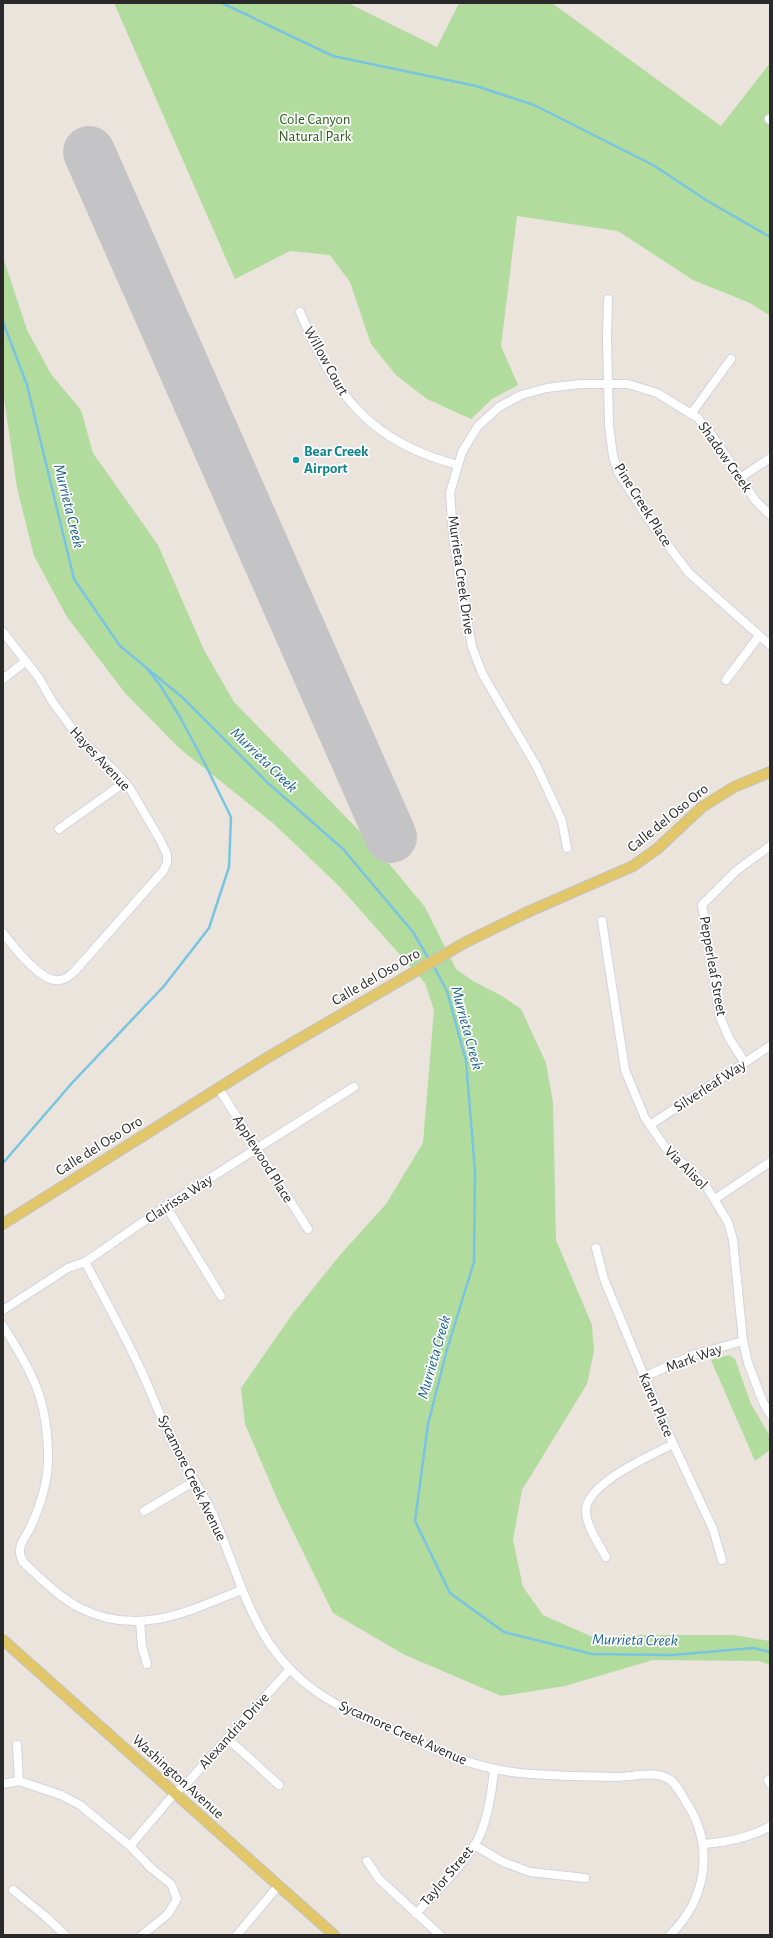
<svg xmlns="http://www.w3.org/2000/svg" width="773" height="1938" font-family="'Alegreya Sans',sans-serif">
<rect width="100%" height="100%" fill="#eae4dc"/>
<g fill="#b2db9e">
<path d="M114 3H348L437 47 459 3H552L721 126 770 63V316L750 303 693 280 618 231 517 216 501 346 518 385 492 399 471 419 427 399 396 375 371 344 350 282 330 255 290 251 235 279Z"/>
<path d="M3 257 27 330 51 374 81 410 93 453 158 545 204 650 234 702 376 848 425 907 456 969 473 981 502 996 521 1009 546 1063 553 1102 556 1240 592 1325 594 1351 587 1384 522 1490 513 1540 523 1587 543 1615 595 1638 632 1635H733L770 1641V1665L759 1661 653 1660 565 1686 501 1696 405 1655 333 1613 279 1503 245 1424 241 1388 291 1316 340 1255 386 1204 423 1143 434 1010 425 983 339 886 274 824 179 748 125 693 67 617 34 556 17 488 3 391Z"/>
<path d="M729 1355 735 1359 751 1404 770 1436V1450L755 1461 711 1360Z"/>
</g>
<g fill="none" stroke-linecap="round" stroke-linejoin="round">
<g stroke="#79c4e1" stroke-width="2.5">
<path d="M222 3 333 56 476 86 534 105 653 165 706 200 770 237"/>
<path d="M3 322 27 385 74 579 120 646 183 698 268 783 343 849 413 932 430 961"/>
<path d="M433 965 447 991 466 1061 475 1171 474 1262 448 1346 428 1424 415 1521 450 1593 504 1632 592 1654 672 1655 753 1648 770 1652"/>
<path d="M3 1163 72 1083 164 986 209 928 229 867 231 817 204 762 180 717 160 685 148 670"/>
</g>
<path stroke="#c4c3c6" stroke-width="52" d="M89 152 391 837"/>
<defs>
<g id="minor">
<path d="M769 119 770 120"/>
<path d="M608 299 607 338 609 425 613 456 618 472 649 520 689 573 770 645"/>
<path d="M300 312C334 394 369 442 458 465"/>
<path d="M691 414 731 359"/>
<path d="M740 478 770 458"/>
<path d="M3 632 39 678 52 701 79 738 116 772 129 787 159 838 167 854V863L163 871 74 972C68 977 63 981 55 980 39 979 12 945 3 933"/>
<path d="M3 679 26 661"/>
<path d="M726 680 759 636"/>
<path d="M59 829 125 782"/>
<path d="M567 848 562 821 537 767 483 675 472 647 454 545 450 493 462 452 478 426 499 407 521 395 547 388 580 384H628L657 393 698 418 714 438 755 500 770 515"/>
<path d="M602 921 625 1070 645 1118 665 1147 706 1186 728 1222 733 1240 743 1341 748 1363 763 1402 770 1414"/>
<path d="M745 1063 729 1038 720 1017 702 905 737 870 770 846"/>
<path d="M219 1089 308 1229"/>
<path d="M650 1125 770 1046"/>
<path d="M715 1199 770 1162"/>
<path d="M166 1206 221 1296"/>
<path d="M596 1248 604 1279 664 1424 713 1529 722 1560"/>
<path d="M85 1262C104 1297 123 1332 140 1368 152 1393 161 1420 174 1445 184 1466 199 1486 210 1508 243 1580 251 1650 323 1696 349 1713 376 1723 403 1734 410 1737 416 1741 422 1744 457 1760 494 1772 532 1774 560 1776 588 1777 616 1777 631 1777 653 1771 667 1778 676 1782 681 1794 686 1802 715 1846 707 1899 670 1935"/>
<path d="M3 1310 68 1268 85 1262 166 1206 354 1087"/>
<path d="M3 1326C33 1373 48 1400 48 1459 48 1481 40 1506 31 1526 28 1533 23 1538 21 1545 19 1552 20 1556 23 1562 40 1578 59 1597 80 1608 138 1637 187 1612 241 1590"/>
<path d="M644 1377 693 1355 743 1341"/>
<path d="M144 1511 195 1481"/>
<path d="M606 1557C599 1544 587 1527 586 1512 584 1484 652 1455 673 1444"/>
<path d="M140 1621 142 1647 147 1664"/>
<path d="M227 1738 279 1785"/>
<path d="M17 1745 19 1781"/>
<path d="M768 1780 770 1784"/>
<path d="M3 1784 19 1781 61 1795 80 1805 130 1846 151 1868 171 1884 177 1899 168 1914 142 1935"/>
<path d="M704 1844C727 1842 750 1838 770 1826"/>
<path d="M474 1845 503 1862 530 1872 585 1878"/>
<path d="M130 1846 174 1794 189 1781 290 1669"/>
<path d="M367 1861 379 1879 440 1935"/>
<path d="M13 1890 45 1916 65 1935"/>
<path d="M416 1914C435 1892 469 1860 480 1835 489 1814 492 1791 494 1769"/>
<path d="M237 1935 278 1886"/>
</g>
<g id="major">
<path d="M3 1224 265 1059 466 942 530 911 633 866 657 849 702 807 734 787 770 772"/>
<path d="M3 1640 334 1935"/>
</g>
</defs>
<use href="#minor" stroke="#d1d4e0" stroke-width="10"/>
<use href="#major" stroke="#c3c3c3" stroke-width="12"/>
<use href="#minor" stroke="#fff" stroke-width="8"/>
<use href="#major" stroke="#e1c769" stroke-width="10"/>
</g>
<circle fill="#0f9aa8" stroke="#fff" stroke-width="1.5" cx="296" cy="460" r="4"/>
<g text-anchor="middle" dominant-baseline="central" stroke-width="3.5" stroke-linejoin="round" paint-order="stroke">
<g font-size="15" fill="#2d5e21" stroke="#fff">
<text x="315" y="119">Cole Canyon<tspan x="315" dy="17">Natural Park</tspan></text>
</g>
<g font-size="15" fill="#292929" stroke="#fff">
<text transform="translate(326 361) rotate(61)">Willow Court</text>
<text transform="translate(725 457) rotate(55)">Shadow Creek</text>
<text transform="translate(643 505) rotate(58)">Pine Creek Place</text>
<text transform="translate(461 575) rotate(82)">Murrieta Creek Drive</text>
<text transform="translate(100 759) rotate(47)">Hayes Avenue</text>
<text transform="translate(668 818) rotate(-39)">Calle del Oso Oro</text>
<text transform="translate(713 966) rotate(80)">Pepperleaf Street</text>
<text transform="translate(376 977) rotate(-30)">Calle del Oso Oro</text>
<text transform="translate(710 1086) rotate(-33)">Silverleaf Way</text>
<text transform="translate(99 1146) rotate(-32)">Calle del Oso Oro</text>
<text transform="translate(263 1159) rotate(58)">Applewood Place</text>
<text transform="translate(686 1168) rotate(45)">Via Alisol</text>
<text transform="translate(179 1199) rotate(-33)">Clairissa Way</text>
<text transform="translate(694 1358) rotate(-20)">Mark Way</text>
<text transform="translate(656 1405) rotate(67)">Karen Place</text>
<text transform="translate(192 1478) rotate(64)">Sycamore Creek Avenue</text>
<text transform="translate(234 1731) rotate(-48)">Alexandria Drive</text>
<text transform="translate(403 1733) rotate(24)">Sycamore Creek Avenue</text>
<text transform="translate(178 1777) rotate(42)">Washington Avenue</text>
<text transform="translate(447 1876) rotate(-50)">Taylor Street</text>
</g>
<g font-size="15" font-weight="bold" fill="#0d838f" stroke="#fff" text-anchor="start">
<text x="304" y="451">Bear Creek<tspan x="304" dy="17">Airport</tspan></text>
</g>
<g font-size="16" font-style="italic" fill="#1b638b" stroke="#fff">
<text transform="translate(69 506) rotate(76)">Murrieta Creek</text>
<text transform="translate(264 760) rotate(44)">Murrieta Creek</text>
<text transform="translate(467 1028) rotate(75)">Murrieta Creek</text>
<text transform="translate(434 1357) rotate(-74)">Murrieta Creek</text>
<text transform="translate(635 1640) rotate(1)">Murrieta Creek</text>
</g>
</g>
<rect width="773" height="1938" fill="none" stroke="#292929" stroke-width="8"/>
</svg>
